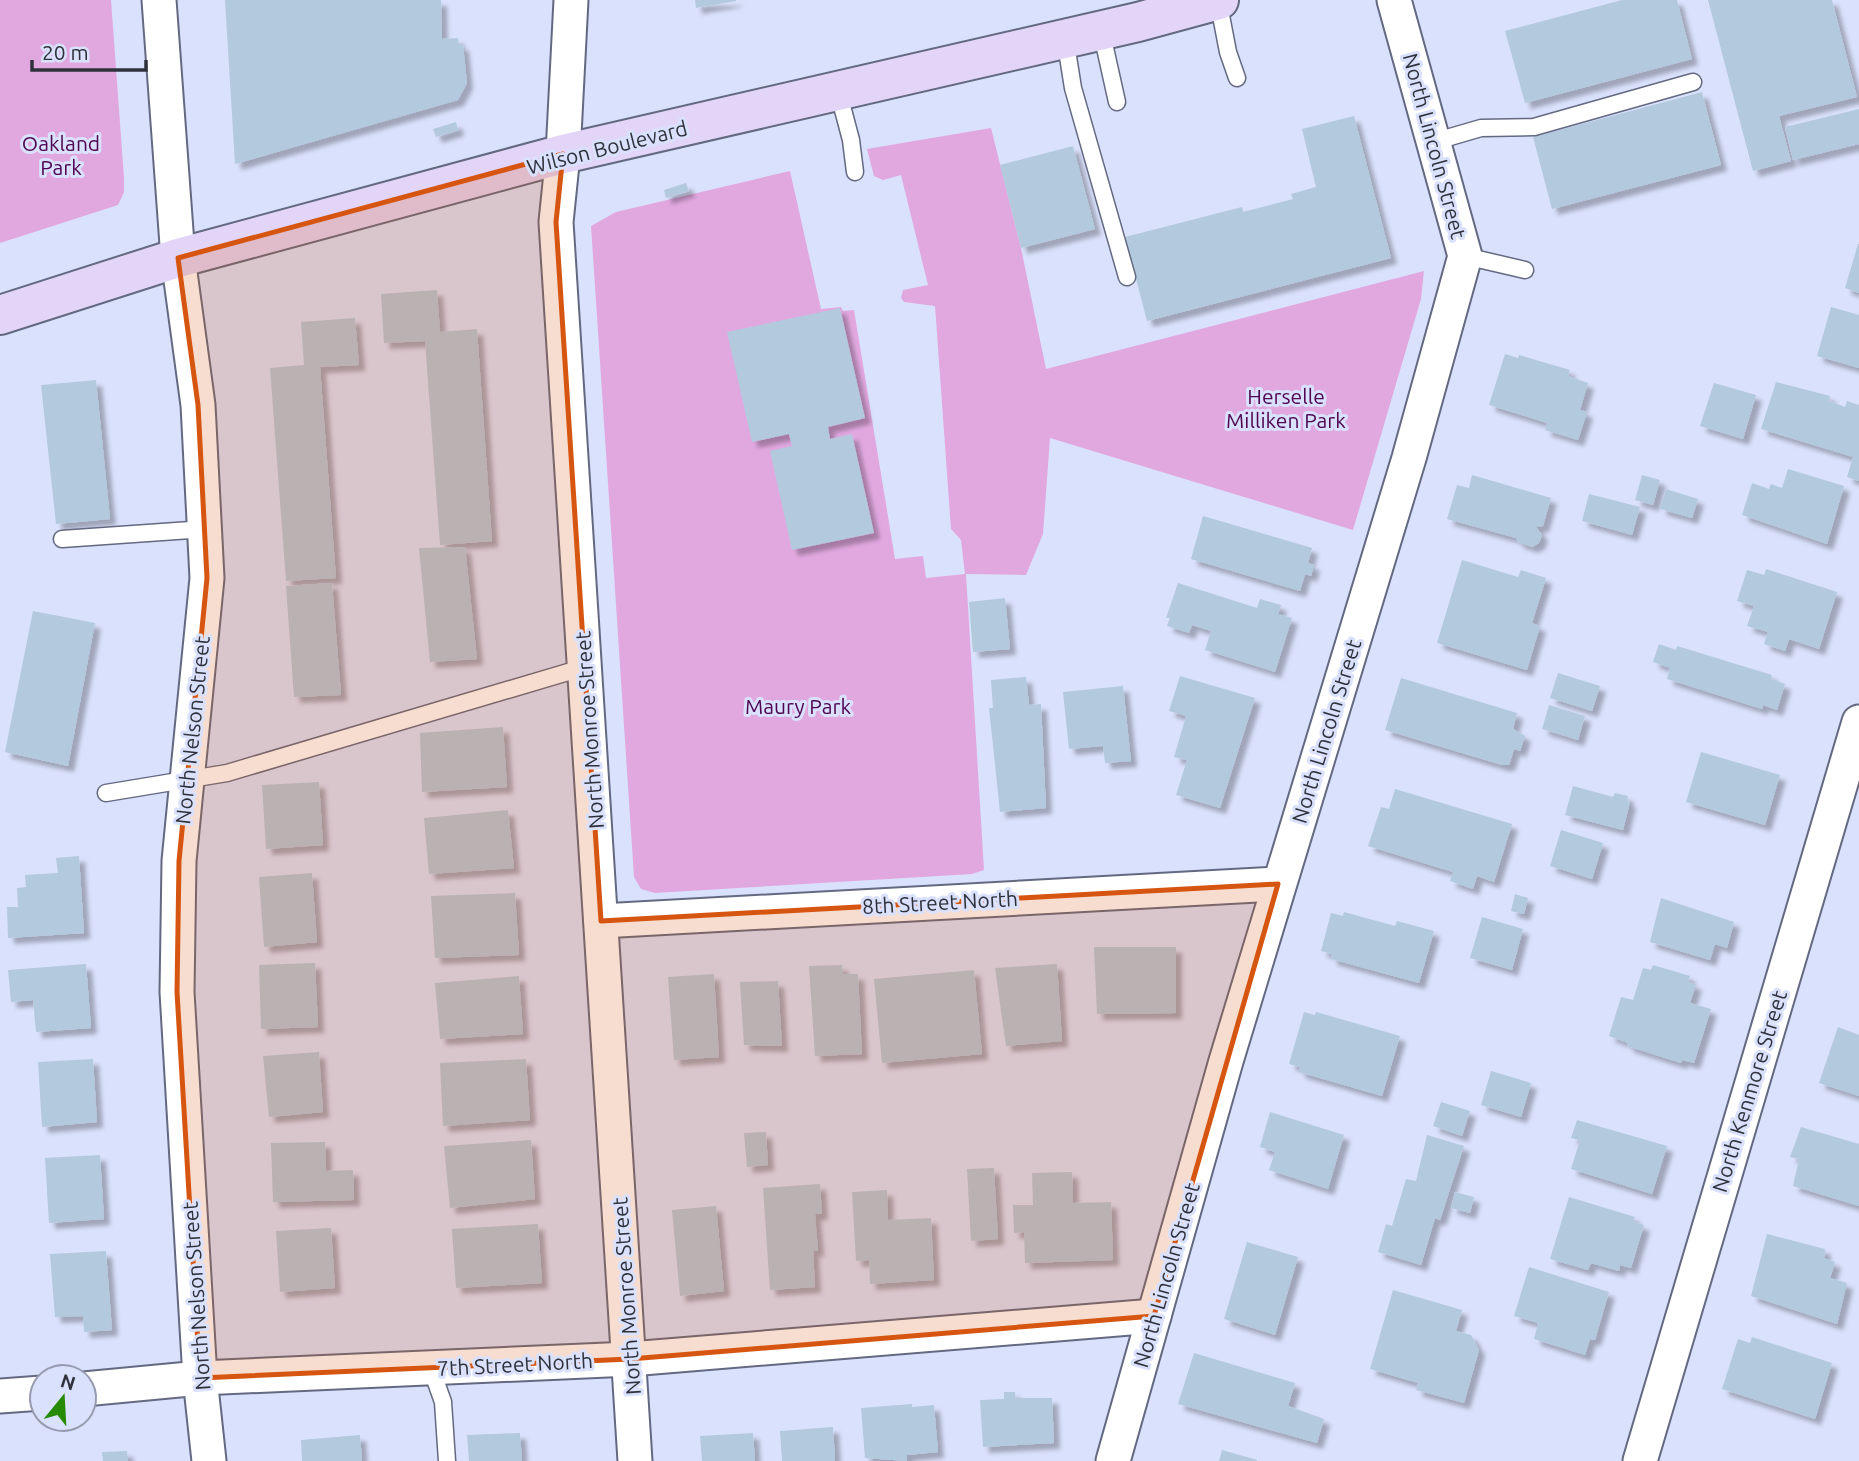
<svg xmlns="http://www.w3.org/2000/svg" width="1859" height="1461" font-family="Ubuntu,sans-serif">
<defs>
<filter id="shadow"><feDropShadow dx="6" dy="6" stdDeviation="2" flood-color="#0004"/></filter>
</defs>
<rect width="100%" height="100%" fill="#dae1fc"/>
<g fill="#e1a8e0">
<path d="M0 0H111L124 178V192L118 205 0 243Z"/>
<path d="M991 128 1021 248 1046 369 1424 271 1421 299 1353 530 1050 438 1043 534 1026 575 966 574 984 870 972 874 655 893 641 889 634 877 591 226 616 212 790 171 821 309 841 307 843 311 854 310 895 559 923 556 926 578 965 574 961 540 951 529 935 306 904 302 901 298 903 290 928 285 901 175 883 180 874 176 867 149Z"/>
</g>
<g fill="#b3c9dd" filter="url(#shadow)">
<path d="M225 0H441L442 39 458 38 459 45H463L467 83 458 100 235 164Z"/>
<path d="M695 0H736V1L696 8Z"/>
<path d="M1622 0H1677L1692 59 1525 103 1505 31Z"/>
<path d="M1708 0H1832L1857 97 1779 116 1791 161 1753 171Z"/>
<path d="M1702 92 1721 165 1552 209 1533 137Z"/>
<path d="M1859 109V144L1793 160 1785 127Z"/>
<path d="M1354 116 1391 258 1147 321 1125 237 1242 207 1243 212 1293 199 1291 194 1316 187 1302 129Z"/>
<path d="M456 122 458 130 436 137 433 129Z"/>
<path d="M1073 146 1095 229 1021 248 1000 165Z"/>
<path d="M686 183 689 191 666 198 664 190Z"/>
<path d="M1858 244H1859V293L1845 288Z"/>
<path d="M437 290 440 332 477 329 492 541 440 545 425 341 384 343 381 294Z"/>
<path d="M1831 307 1859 315V368L1817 356Z"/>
<path d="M840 308 865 418 828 427 830 439 852 434 874 533 792 550 770 451 792 446 789 434 752 442 727 332Z"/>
<path d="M355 318 359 365 320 367 336 578 286 581 270 368 304 365 301 322Z"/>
<path d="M1505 354 1518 358 1519 355 1570 370 1568 376 1588 383 1580 410 1587 412 1578 440 1545 430 1547 423 1489 405Z"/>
<path d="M96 380 110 519 56 524 41 385Z"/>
<path d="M1776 382 1830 396 1829 401 1845 407 1847 401 1859 405V481L1847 477 1853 457 1761 429Z"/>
<path d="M1714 383 1756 395 1743 439 1700 426Z"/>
<path d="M1788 469 1844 486 1827 544 1742 515 1752 483 1769 489 1771 484 1782 488Z"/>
<path d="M1472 475 1551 498 1543 526 1536 527 1542 535 1539 543 1532 547 1518 542 1516 538 1447 519 1457 485 1469 488Z"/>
<path d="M1642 475 1660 480 1653 505 1635 500Z"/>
<path d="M1666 489 1698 499 1692 518 1660 509Z"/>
<path d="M1589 494 1640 507 1632 535 1582 521Z"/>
<path d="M1203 516 1312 548 1308 563 1314 565 1311 576 1305 574 1300 591 1191 559Z"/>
<path d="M465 547 477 659 430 662 419 548Z"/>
<path d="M1462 560 1518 577 1521 570 1546 578 1532 623 1540 626 1527 670 1437 643Z"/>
<path d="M1766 569 1837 592 1819 649 1789 639 1785 651 1764 644 1768 632 1747 626 1754 606 1737 601 1747 570 1764 575Z"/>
<path d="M332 583 341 695 294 697 286 586Z"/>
<path d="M1178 583 1257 608 1260 599 1281 605 1278 614 1292 618 1275 672 1205 650 1211 631 1192 625 1189 633 1167 626 1170 618H1166Z"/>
<path d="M1005 598 1010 649 973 652 969 602Z"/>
<path d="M33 611 95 623 68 766 5 752Z"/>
<path d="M1659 644 1676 650 1677 646 1772 675 1771 679 1785 684 1777 710 1763 705 1762 709 1667 679 1670 668 1653 662Z"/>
<path d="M1558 673 1600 686 1592 711 1550 698Z"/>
<path d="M1180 676 1255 698 1220 808 1176 795 1187 760 1174 757 1186 716 1169 711Z"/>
<path d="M1026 677 1029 705 1041 704 1046 808 1000 812 989 708H993L991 680Z"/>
<path d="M1401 678 1517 713 1513 729 1525 736 1520 751 1514 749 1509 765H1502L1385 730Z"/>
<path d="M1123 686 1131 761 1105 763 1103 746 1069 749 1063 692Z"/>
<path d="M1549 705 1585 716 1578 740 1542 729Z"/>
<path d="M503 727 507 787 422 792 420 733Z"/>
<path d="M1701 752 1780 775 1765 825 1686 802Z"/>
<path d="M319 782 323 845 266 849 262 785Z"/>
<path d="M1573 786 1613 797 1615 793 1628 796 1627 801 1630 802 1623 830 1565 815Z"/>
<path d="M1395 789 1512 824 1494 882 1477 876 1473 889 1450 881 1453 872 1368 846 1381 807 1389 809Z"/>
<path d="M508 810 514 868 429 874 424 818Z"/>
<path d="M1561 830 1603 843 1592 879 1550 866Z"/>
<path d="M79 856 84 933 8 938 7 907H18L17 888 26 887 25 875 58 873 56 858Z"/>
<path d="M312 873 317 942 264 947 259 877Z"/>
<path d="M515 893 519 955 435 958 431 896Z"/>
<path d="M1515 894 1528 898 1524 914 1511 911Z"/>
<path d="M1661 898 1734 922 1727 948 1715 944 1710 960 1650 942Z"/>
<path d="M1344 912 1395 926 1397 921 1434 931 1419 983 1331 959 1332 954 1321 951 1331 913 1343 916Z"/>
<path d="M1482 917 1523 929 1512 970 1470 958Z"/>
<path d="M1094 947H1176V1013L1097 1014Z"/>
<path d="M315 963 318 1027 261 1029 259 965Z"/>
<path d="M86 964 91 1028 36 1032 33 1000 11 1002 8 970Z"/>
<path d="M1057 964 1062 1041 1006 1046 995 968Z"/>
<path d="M842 965 843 974H858L862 1054 815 1056 809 966Z"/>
<path d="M1653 965 1690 976 1688 982 1696 984 1690 1003 1711 1009 1694 1063 1682 1060 1681 1063 1627 1046 1628 1043 1609 1036 1621 997 1633 1000 1643 968 1651 970Z"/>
<path d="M974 970 982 1054 882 1063 874 979Z"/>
<path d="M714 974 719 1057 674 1060 668 977Z"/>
<path d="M519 976 523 1034 440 1039 435 983Z"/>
<path d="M778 981 782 1046 744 1045 740 982Z"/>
<path d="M1304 1012 1315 1015 1316 1012 1400 1036 1382 1096 1299 1072 1300 1067 1289 1064Z"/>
<path d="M1838 1027 1859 1035V1096L1819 1083Z"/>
<path d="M319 1052 323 1112 269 1117 263 1056Z"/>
<path d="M93 1059 97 1122 42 1127 38 1062Z"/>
<path d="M526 1059 530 1120 443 1126 440 1063Z"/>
<path d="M1491 1071 1531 1083 1521 1117 1481 1105Z"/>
<path d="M1441 1102 1470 1111 1462 1136 1433 1126Z"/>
<path d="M1270 1112 1344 1135 1328 1189 1269 1170 1275 1152 1260 1147Z"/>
<path d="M1577 1120 1667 1146 1652 1194 1571 1169 1580 1140 1571 1138Z"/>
<path d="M1801 1127 1859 1144V1206L1793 1186 1799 1159 1790 1157Z"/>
<path d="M766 1132 768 1165 747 1167 744 1133Z"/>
<path d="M1427 1135 1464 1146 1440 1220 1435 1218 1421 1265 1378 1252 1386 1224 1392 1226 1406 1179 1416 1181Z"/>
<path d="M531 1140 535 1199 450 1208 444 1146Z"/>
<path d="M325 1142 326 1171 353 1170 354 1200 273 1202 271 1143Z"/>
<path d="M100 1155 104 1219 49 1223 45 1158Z"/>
<path d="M994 1168 998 1239 971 1241 967 1169Z"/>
<path d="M1072 1172 1073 1203 1111 1202 1113 1260 1025 1263 1024 1232 1014 1233 1013 1205H1033L1032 1173Z"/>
<path d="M820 1184 822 1214H815L818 1251 813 1250 815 1287 770 1290 763 1188Z"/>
<path d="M887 1190 888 1220 931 1218 934 1280 870 1284 869 1260 856 1261 852 1192Z"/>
<path d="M1455 1192 1474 1197 1470 1213 1451 1208Z"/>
<path d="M1569 1197 1635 1217 1633 1222 1644 1225 1631 1268 1620 1265 1619 1271 1591 1263 1588 1270 1550 1259Z"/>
<path d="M716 1206 724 1291 680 1296 672 1210Z"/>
<path d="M538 1224 542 1283 456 1288 452 1229Z"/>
<path d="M331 1228 335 1288 280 1292 276 1231Z"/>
<path d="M1767 1234 1825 1249 1824 1258 1835 1262 1830 1278 1847 1283 1837 1324 1751 1296Z"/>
<path d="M1247 1242 1298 1257 1275 1335 1224 1319Z"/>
<path d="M106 1251 112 1330 84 1332 83 1316 55 1317 50 1254Z"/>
<path d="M1529 1267 1609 1292 1595 1340 1590 1339 1585 1355 1534 1339 1538 1323 1514 1316Z"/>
<path d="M1393 1290 1462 1310 1456 1331 1471 1335 1479 1350 1464 1403 1416 1390 1418 1383 1370 1369Z"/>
<path d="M1752 1337 1832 1363 1815 1419 1722 1389 1738 1339 1750 1343Z"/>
<path d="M1194 1353 1295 1383 1288 1406 1324 1419 1317 1443 1178 1404Z"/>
<path d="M1004 1392H1015V1398H1052L1054 1443 983 1447 980 1400 1004 1399Z"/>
<path d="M912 1404V1407L934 1405 938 1452 907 1455V1461L865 1458 861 1408Z"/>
<path d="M833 1427 835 1461H782L780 1431Z"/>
<path d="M520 1433 522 1461H469L467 1435Z"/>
<path d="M753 1433 755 1461H702L700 1436Z"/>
<path d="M360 1435 362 1461H302L301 1440Z"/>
<path d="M1222 1450 1257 1460V1461H1219Z"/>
<path d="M127 1451 128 1461H103L102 1452Z"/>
</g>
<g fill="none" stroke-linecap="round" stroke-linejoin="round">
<defs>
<g id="lane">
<path d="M1218 0 1228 52 1237 78"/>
<path d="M1101 30 1117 102"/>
<path d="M1065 38 1073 88 1127 277"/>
<path d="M838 91 851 140 855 172"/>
<path d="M1433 142 1481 128 1534 127 1693 82"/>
<path d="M1465 256 1525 270"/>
<path d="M62 539 205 529"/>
<path d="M106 793 227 773 585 667"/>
<path d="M431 1368 443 1402 447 1461"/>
</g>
<g id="street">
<path d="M159 0 178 258 198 405 207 578 179 861 177 992 200 1378 209 1461"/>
<path d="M571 0 563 154 556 222 635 1461"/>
<path d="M601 921 1278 884"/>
<path d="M84 1389 200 1378 630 1359 1154 1316"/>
<path d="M0 1396 42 1393"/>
<path d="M1113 1461 1226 1061 1409 458 1465 256 1394 0"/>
<path d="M1640 1461 1859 722"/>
</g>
<path id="secondary" d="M0 315 178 258 563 154 1138 22 1219 0"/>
</defs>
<use href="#lane" stroke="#636980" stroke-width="19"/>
<use href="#street" stroke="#636980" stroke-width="37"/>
<use href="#secondary" stroke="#636980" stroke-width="42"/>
<use href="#lane" stroke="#fff" stroke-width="16"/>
<use href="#street" stroke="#fff" stroke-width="33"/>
<use href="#secondary" stroke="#e3d5f8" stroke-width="38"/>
</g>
<path fill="#d65511" fill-opacity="0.2" stroke="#d65511" stroke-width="5" stroke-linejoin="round" d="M563 154 556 222 601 921 1278 884 1154 1316 630 1359 200 1378 177 992 179 861 207 578 198 405 178 258Z"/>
<g text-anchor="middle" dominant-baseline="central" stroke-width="6" stroke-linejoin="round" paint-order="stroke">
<g font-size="21" fill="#4f0351" stroke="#dae1fc">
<text x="61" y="143">Oakland<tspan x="61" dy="24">Park</tspan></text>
<text x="1286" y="396">Herselle<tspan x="1286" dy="24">Milliken Park</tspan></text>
<text x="798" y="706">Maury Park</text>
</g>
<g font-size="21" fill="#2f323c" stroke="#dae1fc">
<text transform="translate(1435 146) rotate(75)">North Lincoln Street</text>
<text transform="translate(607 147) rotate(-14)">Wilson Boulevard</text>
<text transform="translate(192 730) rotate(-84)">North Nelson Street</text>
<text transform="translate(589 730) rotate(-94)">North Monroe Street</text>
<text transform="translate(1326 731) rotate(-73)">North Lincoln Street</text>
<text transform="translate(940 902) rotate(-3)">8th Street North</text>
<text transform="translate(1749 1091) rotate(-73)">North Kenmore Street</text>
<text transform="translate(1166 1275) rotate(-74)">North Lincoln Street</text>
<text transform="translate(196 1296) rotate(-94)">North Nelson Street</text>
<text transform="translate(626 1296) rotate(-94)">North Monroe Street</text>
<text transform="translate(515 1364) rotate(-3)">7th Street North</text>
</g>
</g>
<g transform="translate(63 1398) rotate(18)"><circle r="33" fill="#dae1fc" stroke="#969baf" stroke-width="2"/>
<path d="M0-5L12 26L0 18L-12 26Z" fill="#268b03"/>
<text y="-10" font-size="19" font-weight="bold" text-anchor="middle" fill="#2f323c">N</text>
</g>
<path d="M32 60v10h114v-10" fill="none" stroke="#2f323c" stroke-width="3.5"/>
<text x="42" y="60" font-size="21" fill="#2f323c" stroke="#dae1fc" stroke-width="5" paint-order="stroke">20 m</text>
</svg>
